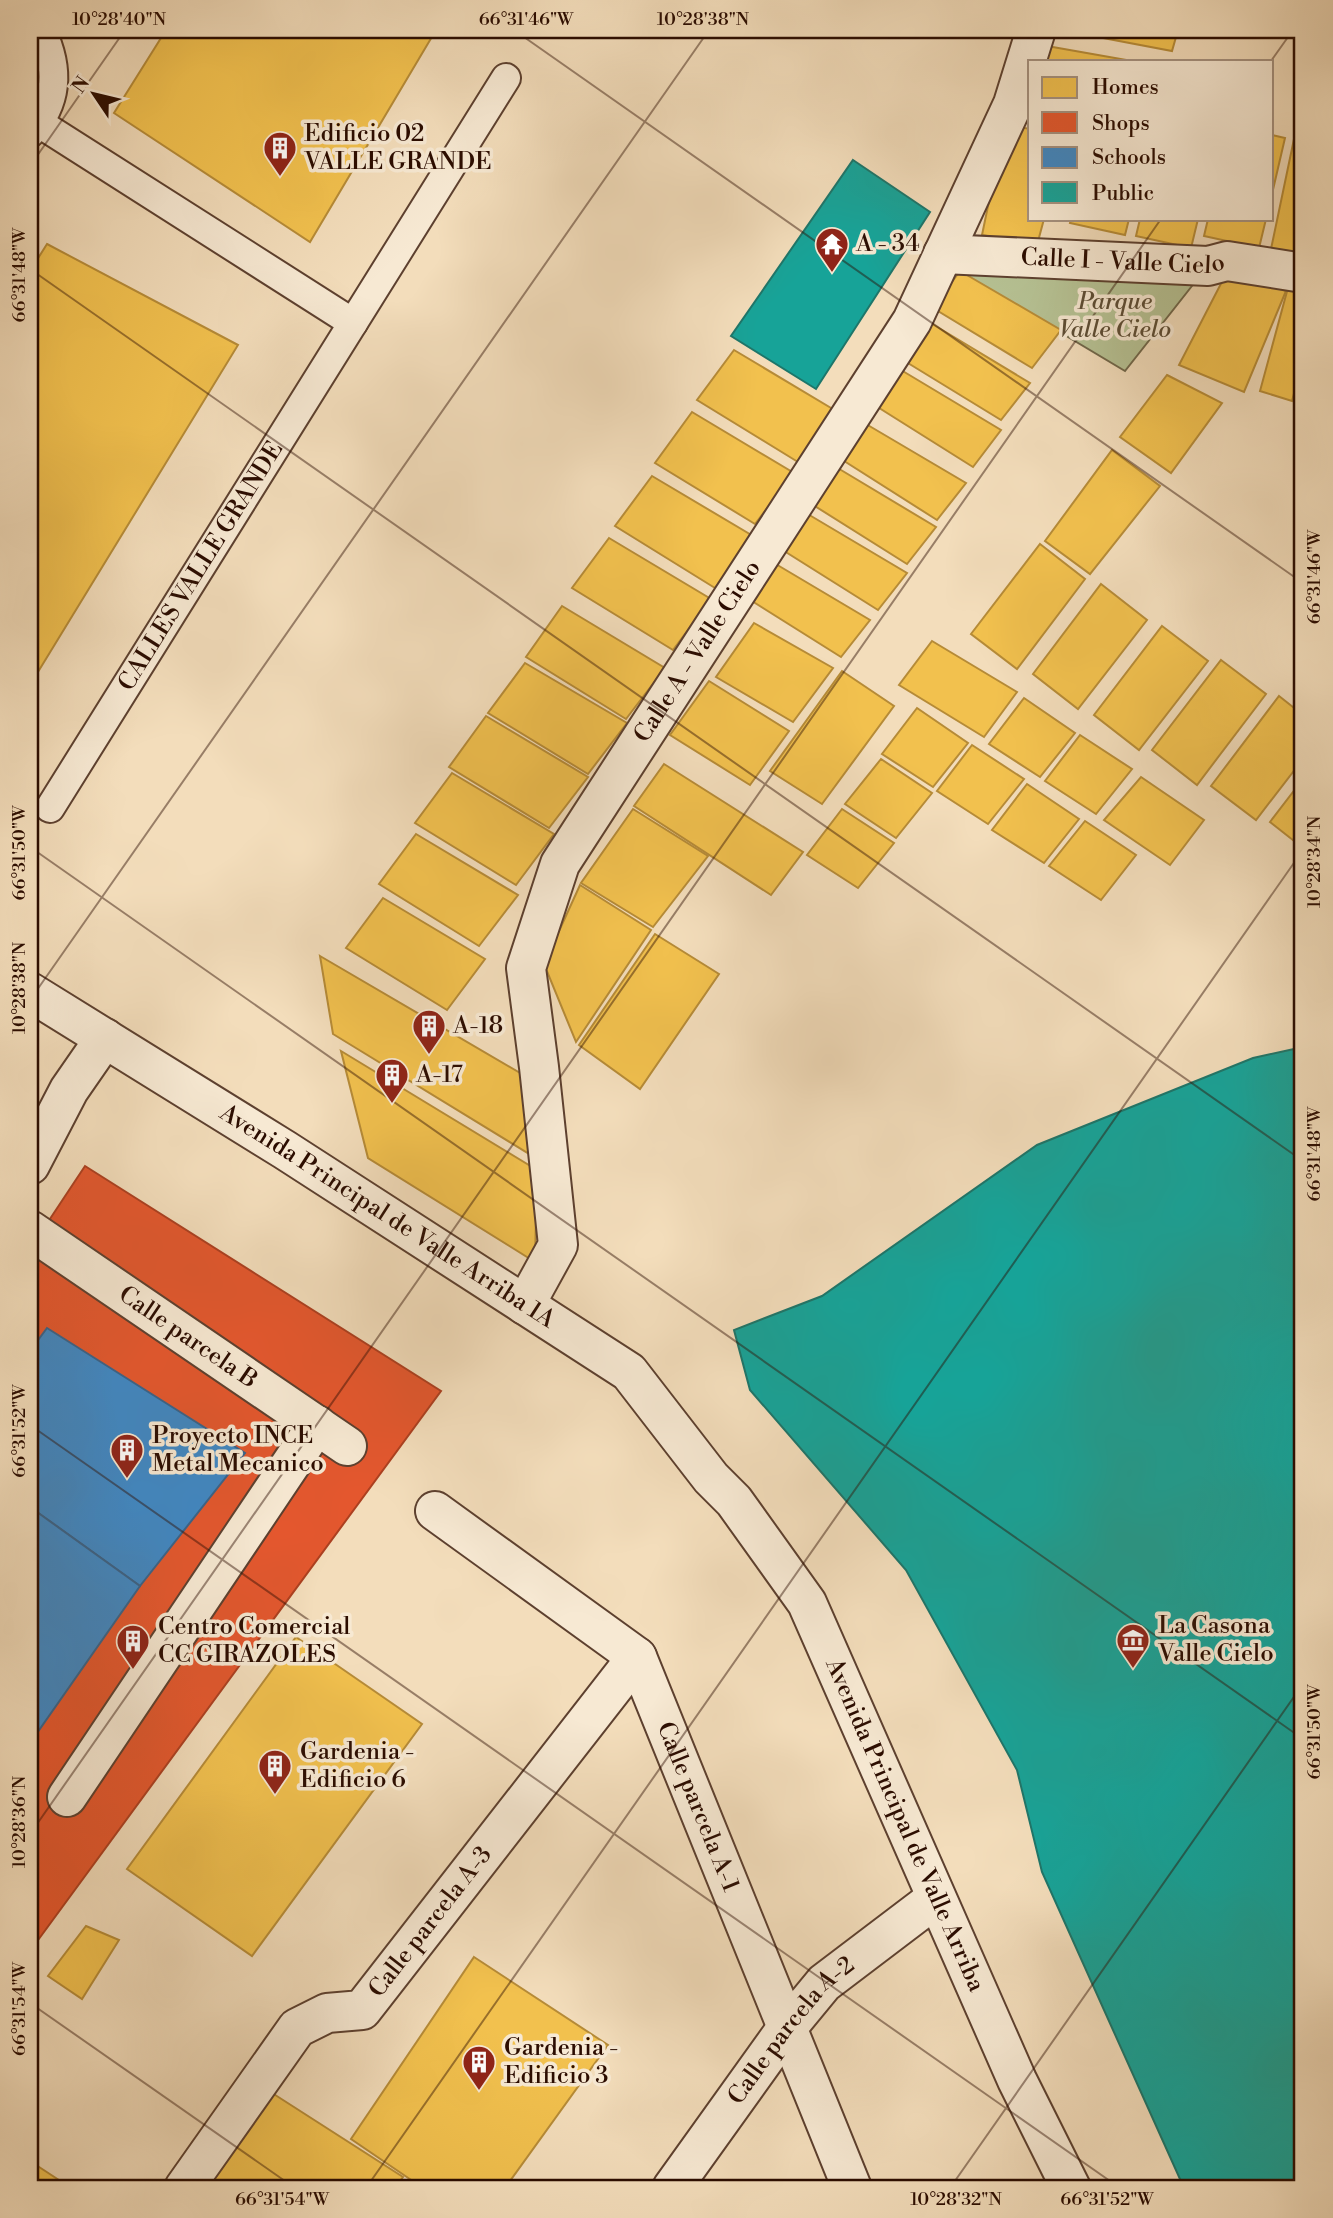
<svg xmlns="http://www.w3.org/2000/svg" width="1333" height="2218" font-family="'Libre Bodoni',serif">
<rect width="100%" height="100%" fill="#f3ddbb"/>
<filter id="stains"><feTurbulence type="fractalNoise" baseFrequency=".00286" numOctaves="4"/><feColorMatrix values="0 0 0 0 .2 0 0 0 0 .09 0 0 0 0 .02 0 0 0 .5 -.17"/></filter>
<radialGradient id="worn" r=".72"><stop offset=".6" stop-color="#630" stop-opacity="0"/><stop offset="1" stop-color="#630" stop-opacity=".3"/></radialGradient>
<path fill="#b6c294" stroke="#70674a" stroke-width="2" d="M951 267 1199 277 1125 371Z"/>
<g fill="#f2c14e" stroke="#b68b37" stroke-width="2">
<path d="M166 30H436L310 242 114 113Z"/>
<path d="M1061 30H1178L1172 51Z"/>
<path d="M1047 46 1132 61H1042Z"/>
<path d="M1005 124 1030 129V219H1044L1037 245 982 235Z"/>
<path d="M1272 135 1285 138 1272 194Z"/>
<path d="M1294 139 1303 141V256L1271 249Z"/>
<path d="M1071 219H1129L1125 235 1070 223Z"/>
<path d="M1140 219H1198L1191 248 1136 236Z"/>
<path d="M1208 219H1266L1259 248 1204 236Z"/>
<path d="M47 244 238 345 30 685V271Z"/>
<path d="M1228 270 1286 291 1244 392 1179 365Z"/>
<path d="M960 271 1061 330 1032 368 933 308Z"/>
<path d="M1289 284 1303 288V359L1292 401 1260 391Z"/>
<path d="M929 322 1030 383 1001 420 903 360Z"/>
<path d="M734 350 836 411 798 462 697 400Z"/>
<path d="M901 370 1001 430 973 467 876 406Z"/>
<path d="M1167 375 1222 403 1171 473 1120 437Z"/>
<path d="M692 412 794 473 755 524 655 463Z"/>
<path d="M866 424 966 483 937 520 841 459Z"/>
<path d="M1112 450 1160 486 1090 574 1045 541Z"/>
<path d="M836 467 936 527 907 564 810 503Z"/>
<path d="M652 476 753 536 715 588 615 526Z"/>
<path d="M806 513 907 573 878 610 781 549Z"/>
<path d="M609 538 711 599 673 650 572 588Z"/>
<path d="M1040 544 1085 579 1017 669 971 634Z"/>
<path d="M769 560 870 620 841 657 744 596Z"/>
<path d="M1101 584 1147 620 1078 709 1033 674Z"/>
<path d="M562 606 665 668 626 719 526 657Z"/>
<path d="M754 623 833 668 793 722 716 677Z"/>
<path d="M1162 626 1208 661 1139 750 1094 715Z"/>
<path d="M932 641 1017 692 984 737 899 685Z"/>
<path d="M1221 660 1266 694 1197 785 1152 750Z"/>
<path d="M525 663 627 723 588 774 488 713Z"/>
<path d="M842 671 894 706 822 804 770 771Z"/>
<path d="M709 681 789 731 750 785 670 735Z"/>
<path d="M1279 696 1303 715V759L1256 820 1211 786Z"/>
<path d="M1024 698 1075 733 1040 777 989 744Z"/>
<path d="M917 708 968 743 933 787 882 754Z"/>
<path d="M486 716 588 777 549 828 449 767Z"/>
<path d="M1080 735 1132 769 1096 814 1045 781Z"/>
<path d="M972 745 1024 779 988 824 937 791Z"/>
<path d="M881 759 932 793 896 838 845 804Z"/>
<path d="M664 764 803 852 771 895 634 806Z"/>
<path d="M452 773 554 834 516 885 415 823Z"/>
<path d="M1141 777 1204 820 1170 865 1104 820Z"/>
<path d="M1303 779V848L1270 822Z"/>
<path d="M1027 784 1079 819 1044 863 992 830Z"/>
<path d="M633 809 708 856 653 927 581 883Z"/>
<path d="M842 809 894 843 858 888 807 855Z"/>
<path d="M1085 821 1136 855 1101 900 1049 866Z"/>
<path d="M416 834 518 895 479 946 379 884Z"/>
<path d="M580 885 651 930 576 1042 544 964Z"/>
<path d="M383 898 485 959 447 1010 346 948Z"/>
<path d="M655 934 719 974 640 1089 579 1045Z"/>
<path d="M320 956 527 1077 539 1160 333 1034Z"/>
<path d="M341 1051 537 1170 535 1262 368 1158Z"/>
<path d="M296 1637 422 1724 252 1956 127 1869Z"/>
<path d="M86 1926 119 1940 82 1999 48 1976Z"/>
<path d="M474 1957 608 2045 505 2188H423L351 2139Z"/>
<path d="M269 2091 403 2177 395 2188H203Z"/>
<path d="M30 2161 71 2188H30Z"/>
</g>
<path fill="#e4572e" stroke="#ac4020" stroke-width="2" d="M85 1166 441 1391 30 1951V1249Z"/>
<g fill="#3f88c5" stroke="#39638a" stroke-width="2">
<path d="M47 1328 245 1453 140 1586 30 1507V1351Z"/>
<path d="M30 1507 140 1586 30 1743Z"/>
</g>
<g fill="#17a398" stroke="#1d766a" stroke-width="2">
<path d="M853 160 930 212 816 389 731 336Z"/>
<path d="M1303 1047V2188H1184L1042 1872 1017 1770 906 1570 750 1390 734 1330 822 1296 1037 1145 1253 1058Z"/>
</g>
<g fill="none" stroke-linecap="round" stroke-linejoin="round">
<defs>
<g id="service">
<path d="M39 123 353 323"/>
<path d="M30 133C59 101 59 67 41 30"/>
<path id="s1" d="M50 808 506 78"/>
</g>
<g id="minor">
<path id="s2" d="M943 254 1208 266 1227 261 1303 273"/>
<path id="s3" d="M30 992 285 1150 629 1372 711 1478 734 1501 807 1603 1017 2080 1071 2188"/>
<path d="M30 1165 69 1090 105 1038"/>
<path id="s4" d="M30 1230 347 1446"/>
<path id="s5" d="M525 1305 558 1245 539 1067 526 968 560 864 912 321 1013 104 1036 30"/>
<path id="s6" d="M435 1511 637 1657 852 2188"/>
<path d="M67 1797 317 1425"/>
<path id="s7" d="M184 2188 297 2028 327 2013 362 2010 637 1657"/>
<path id="s8" d="M672 2188 786 2029 824 1983 936 1898"/>
</g>
</defs>
<use href="#service" stroke="#5d402f" stroke-width="32"/>
<use href="#minor" stroke="#5d402f" stroke-width="42"/>
<use href="#service" stroke="#f7e9d3" stroke-width="28"/>
<use href="#minor" stroke="#f7e9d3" stroke-width="38"/>
</g>
<path fill="none" stroke="#2b0c00" stroke-width="2" stroke-opacity="0.45" d="M514 30 1303 583M1271 61 1293 30M30 166 125 30M30 269 1303 1161M30 847 1303 1739M30 1000 709 30M30 1425 1120 2188M30 1834 1161 219M30 2003 295 2188M366 2188 1303 850M950 2188 1303 1684"/>
<defs>
<symbol id="building-pin" viewBox="-11 -11 22 30"><path d="M0 17L-7.5 6A9.5 9.5 0 1 1 7.5 6Z" fill="#8f2418" stroke="#f7e9d3"/><path d="M-4-6H4V6H1V3H-1V6H-4ZM-2.5-4.3h1.7v1.8h-1.7ZM.8-4.3h1.7v1.8H.8ZM-2.5-1h1.7V.8h-1.7ZM.8-1h1.7V.8H.8Z" fill="#fff"/></symbol>
<symbol id="temple-pin" viewBox="-11 -11 22 30"><path d="M0 17L-7.5 6A9.5 9.5 0 1 1 7.5 6Z" fill="#8f2418" stroke="#f7e9d3"/><path d="M0-6L5-2H3V0L6.5 2.5H4V6H1.5V3h-3V6H-4V2.5H-6.5L-3 0V-2H-5Z" fill="#fff"/></symbol>
<symbol id="museum-pin" viewBox="-11 -11 22 30"><path d="M0 17L-7.5 6A9.5 9.5 0 1 1 7.5 6Z" fill="#8f2418" stroke="#f7e9d3"/><path d="M0-6L6-3V-2H-6V-3ZM-5-1h2V3h-2ZM-1-1h2V3h-2ZM3-1h2V3H3ZM-6 4H6V6H-6Z" fill="#fff"/></symbol>
</defs>
<g fill-rule="evenodd">
<use href="#building-pin" x="261" y="129" width="38" height="52"/>
<use href="#temple-pin" x="813" y="225" width="38" height="52"/>
<use href="#building-pin" x="410" y="1007" width="38" height="52"/>
<use href="#building-pin" x="373" y="1056" width="38" height="52"/>
<use href="#building-pin" x="108" y="1431" width="38" height="52"/>
<use href="#museum-pin" x="1114" y="1621" width="38" height="52"/>
<use href="#building-pin" x="114" y="1622" width="38" height="52"/>
<use href="#building-pin" x="256" y="1747" width="38" height="52"/>
<use href="#building-pin" x="460" y="2043" width="38" height="52"/>
</g>
<g text-anchor="middle" dominant-baseline="central" stroke-width="7" stroke-linejoin="round" paint-order="stroke">
<g font-size="24" fill="#2b0c00" stroke="#f7e9d3" text-anchor="start">
<text x="304" y="134">Edificio 02<tspan x="304" dy="28">VALLE GRANDE</tspan></text>
<text x="856" y="244">A - 34</text>
<text x="453" y="1026">A-18</text>
<text x="416" y="1075">A-17</text>
<text x="152" y="1436">Proyecto INCE<tspan x="152" dy="28">Metal Mecanico</tspan></text>
<text x="1158" y="1626">La Casona<tspan x="1158" dy="28">Valle Cielo</tspan></text>
<text x="158" y="1627">Centro Comercial<tspan x="158" dy="28">CC GIRAZOLES</tspan></text>
<text x="300" y="1752">Gardenia -<tspan x="300" dy="28">Edificio 6</tspan></text>
<text x="504" y="2048">Gardenia -<tspan x="504" dy="28">Edificio 3</tspan></text>
</g>
<g font-size="24" fill="#2b0c00" stroke="#f7e9d3">
<text stroke="none"><textPath href="#s2" startOffset="180">Calle I - Valle Cielo</textPath></text>
<text stroke="none"><textPath href="#s1" startOffset="285">CALLES VALLE GRANDE</textPath></text>
<text stroke="none"><textPath href="#s5" startOffset="710">Calle A - Valle Cielo</textPath></text>
<text stroke="none"><textPath href="#s3" startOffset="422">Avenida Principal de Valle Arriba 1A</textPath></text>
<text stroke="none"><textPath href="#s4" startOffset="191">Calle parcela B</textPath></text>
<text stroke="none"><textPath href="#s6" startOffset="411">Calle parcela A-1</textPath></text>
<text stroke="none"><textPath href="#s3" startOffset="1244">Avenida Principal de Valle Arriba</textPath></text>
<text stroke="none"><textPath href="#s7" startOffset="376">Calle parcela A-3</textPath></text>
<text stroke="none"><textPath href="#s8" startOffset="198">Calle parcela A-2</textPath></text>
</g>
<g font-size="24" font-style="italic" fill="#5c4c34" stroke="#f7e9d3">
<text x="1115" y="302">Parque<tspan x="1115" dy="28">Valle Cielo</tspan></text>
</g>
</g>
<rect width="1333" height="2218" fill="none" stroke="#f3ddbb" stroke-width="77"/>
<rect x="1028" y="60" width="245" height="161" fill="#f7e9d3" stroke="#a5917f" stroke-width="2"/>
<rect x="1042" y="77" width="35" height="21" fill="#f2c14e" stroke="#a5917f" stroke-width="2"/>
<text x="1092" y="94" font-size="21" fill="#2b0c00">Homes</text>
<rect x="1042" y="112" width="35" height="21" fill="#e4572e" stroke="#a5917f" stroke-width="2"/>
<text x="1092" y="130" font-size="21" fill="#2b0c00">Shops</text>
<rect x="1042" y="147" width="35" height="21" fill="#3f88c5" stroke="#a5917f" stroke-width="2"/>
<text x="1092" y="164" font-size="21" fill="#2b0c00">Schools</text>
<rect x="1042" y="182" width="35" height="21" fill="#17a398" stroke="#a5917f" stroke-width="2"/>
<text x="1092" y="200" font-size="21" fill="#2b0c00">Public</text>
<g transform="translate(94 94) rotate(305)" stroke="#f7e9d3" stroke-width="5" paint-order="stroke">
<path d="M0-5L12 26L0 18L-12 26Z" fill="#2b0c00"/>
<text y="-10" font-size="19" font-weight="bold" text-anchor="middle" fill="#2b0c00">N</text>
</g>
<rect x="38" y="38" width="1256" height="2142" fill="none" stroke="#2b0c00" stroke-width="2.5"/>
<g font-size="18" text-anchor="middle" fill="#2b0c00">
<text x="119" y="25">10°28'40"N</text>
<text x="526" y="25">66°31'46"W</text>
<text x="703" y="25">10°28'38"N</text>
<text transform="translate(19 275) rotate(-90)" y="6">66°31'48"W</text>
<text transform="translate(1314 577) rotate(-90)" y="6">66°31'46"W</text>
<text transform="translate(19 853) rotate(-90)" y="6">66°31'50"W</text>
<text transform="translate(1314 862) rotate(-90)" y="6">10°28'34"N</text>
<text transform="translate(19 988) rotate(-90)" y="6">10°28'38"N</text>
<text transform="translate(1314 1154) rotate(-90)" y="6">66°31'48"W</text>
<text transform="translate(19 1431) rotate(-90)" y="6">66°31'52"W</text>
<text transform="translate(1314 1732) rotate(-90)" y="6">66°31'50"W</text>
<text transform="translate(19 1822) rotate(-90)" y="6">10°28'36"N</text>
<text transform="translate(19 2009) rotate(-90)" y="6">66°31'54"W</text>
<text x="282" y="2205">66°31'54"W</text>
<text x="956" y="2205">10°28'32"N</text>
<text x="1107" y="2205">66°31'52"W</text>
</g>
<rect width="100%" height="100%" filter="url(#stains)"/>
<rect width="100%" height="100%" fill="url(#worn)"/>
</svg>
